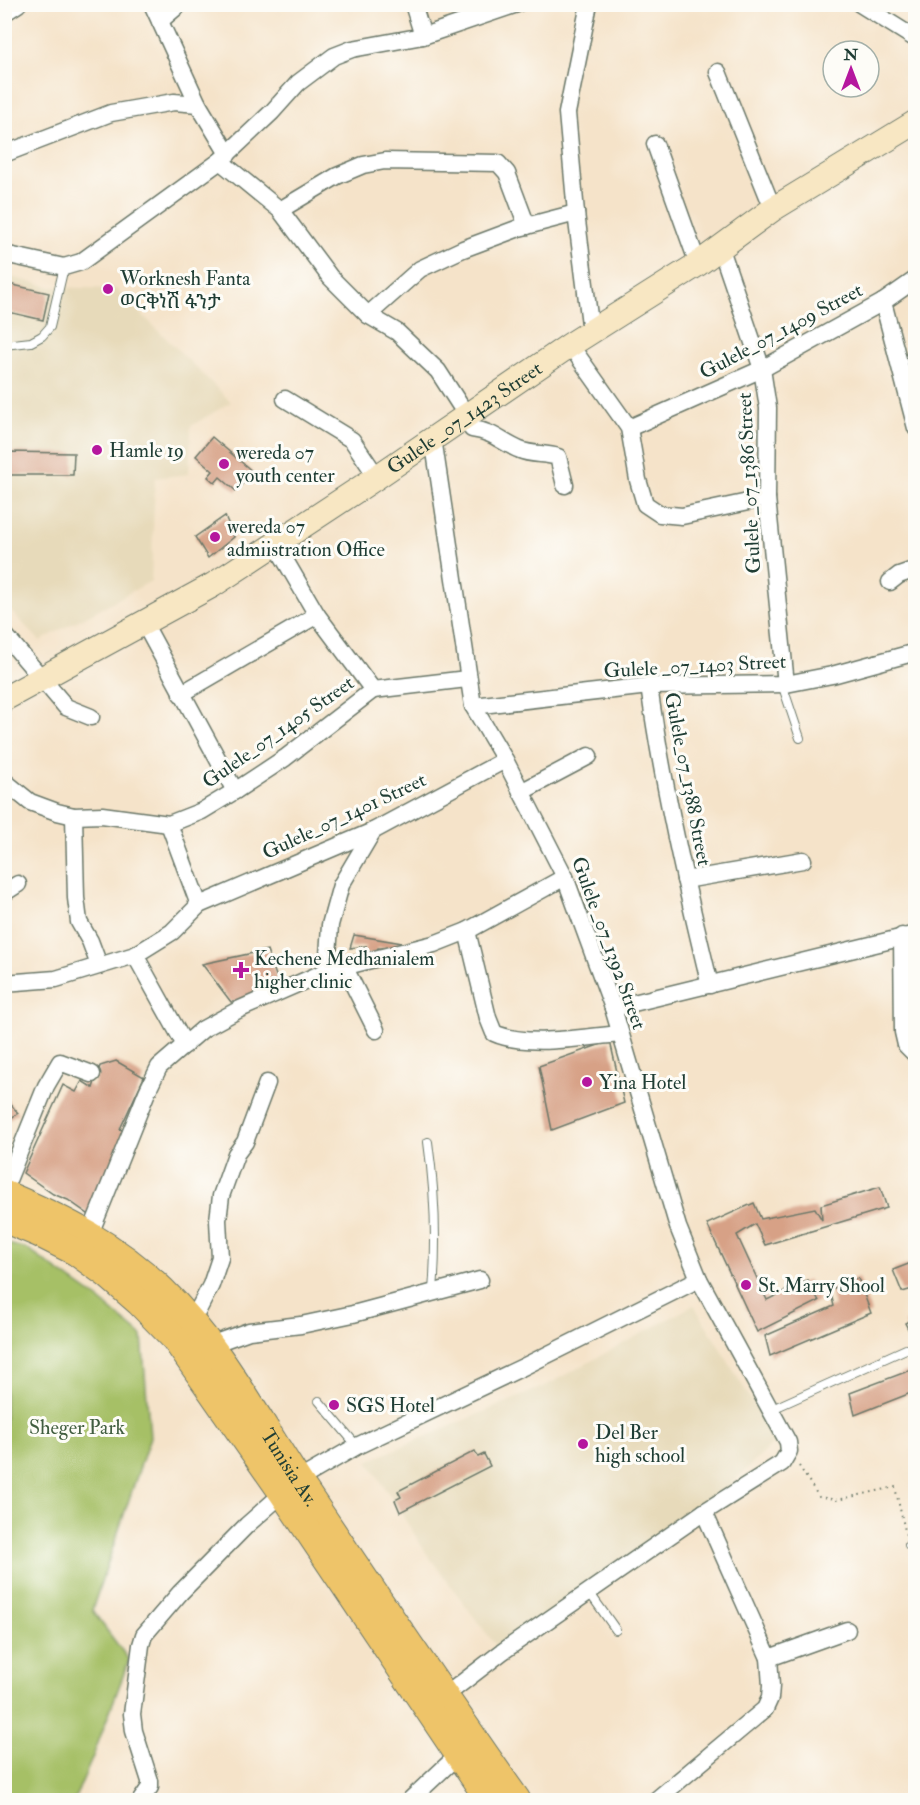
<svg xmlns="http://www.w3.org/2000/svg" width="920" height="1805" font-family="'IM FELL Double Pica','Noto Serif Ethiopic',serif">
<rect width="100%" height="100%" fill="#fdfcf7"/>
<filter id="ink" filterUnits="userSpaceOnUse"><feTurbulence type="fractalNoise" baseFrequency=".0167" numOctaves="2"/><feDisplacementMap in="SourceGraphic" scale="12" xChannelSelector="R" yChannelSelector="G"/><feConvolveMatrix kernelMatrix="1 2 1 2 8 2 1 2 1" color-interpolation-filters="sRGB"/></filter>
<filter id="wash" filterUnits="userSpaceOnUse"><feTurbulence type="fractalNoise" baseFrequency=".008" numOctaves="4" result="noise"/><feDisplacementMap in="SourceGraphic" scale="24" xChannelSelector="R" yChannelSelector="G"/><feGaussianBlur stdDeviation="1.35" result="paint"/><feColorMatrix in="noise" values="0 0 0 0 0 0 0 0 0 0 0 0 0 0 0 0 0 1.4 0 .05"/><feComposite in="paint" operator="in"/></filter>
<g filter="url(#wash)">
<rect width="100%" height="100%" fill="#f5e3c9"/>
<g fill="#e7daba">
<path d="M4 275 49 287 116 289 231 402 191 426 189 474 155 478 151 581 40 641 5 605Z"/>
<path d="M694 1305 776 1441 720 1495 499 1650 427 1554 368 1461 547 1385Z"/>
</g>
<path fill="#a6c066" stroke="#627e4d" stroke-width="1.5" d="M5 1243 27 1249 101 1301 142 1336 150 1437 92 1610 129 1660 92 1759 74 1800H5Z"/>
<g id="blocks">
<g fill="#d7a186">
<path d="M4 283 49 293 43 320 4 311Z"/>
<path d="M212 437 253 472 236 491 220 477 215 483 208 477 213 471 196 456Z"/>
<path d="M4 452 74 453 73 475H4Z"/>
<path d="M225 516 234 537 208 558 195 537Z"/>
<path d="M354 935 402 943 393 949 378 948 374 955 362 954 366 946 350 948Z"/>
<path d="M267 950 279 984 239 1002H231L202 964Z"/>
<path d="M610 1041 624 1103 552 1130 539 1066Z"/>
<path d="M116 1061 144 1077 120 1129 125 1132 91 1216 68 1200 53 1194 23 1173 63 1085 76 1092 82 1081 93 1088 100 1066Z"/>
<path d="M4 1096 18 1113 4 1123Z"/>
<path d="M880 1187 887 1208 765 1245 755 1224 737 1235 767 1300 808 1280 819 1301 757 1332 707 1224 754 1203 761 1219 815 1208 822 1220 821 1205Z"/>
<path d="M916 1261V1288L902 1292 893 1270Z"/>
<path d="M858 1278 871 1313 770 1356 765 1336 834 1306 830 1290Z"/>
<path d="M916 1317V1344L905 1323Z"/>
<path d="M916 1368V1391L855 1415 850 1393Z"/>
<path d="M475 1451 478 1457 484 1454 490 1466 400 1512 395 1500 401 1497 398 1491Z"/>
</g>
</g>
</g>
<g filter="url(#ink)">
<use href="#blocks" fill-opacity="0" stroke="#6a7768" stroke-width="1.5"/>
<g fill="none" stroke-linecap="round" stroke-linejoin="round">
<defs>
<g id="service">
<path d="M4 345 31 342 42 336 50 327 64 267"/>
<path d="M782 684 800 738"/>
<path d="M428 1142C435 1192 437 1241 433 1291"/>
<path d="M319 1401 357 1446"/>
<path d="M770 1410 906 1349"/>
<path d="M909 1545 916 1546"/>
<path d="M589 1592 616 1630"/>
</g>
<g id="minor">
<path d="M152 4 198 104 228 154"/>
<path d="M413 4 423 36"/>
<path d="M589 4 567 113 576 213 591 332"/>
<path d="M860 4 916 39"/>
<path d="M4 13 18 4"/>
<path d="M160 21 180 4"/>
<path d="M718 72 773 209"/>
<path d="M655 144 698 264"/>
<path d="M4 154 111 113 174 102 198 104"/>
<path d="M220 161 280 210 330 277 368 315 397 332 438 371 467 416 472 429C494 432 501 442 520 450 531 455 546 453 558 457L565 485"/>
<path d="M280 210 337 176 363 165 385 161 498 163 507 173 527 226"/>
<path d="M721 249 762 369 768 408 767 498 786 684"/>
<path d="M4 254 64 267 81 262 220 161 272 112 298 83 334 56 352 49 423 36 517 4"/>
<path d="M883 302 916 428"/>
<path d="M368 315 420 269 463 249 519 228 576 213"/>
<path d="M570 345 629 428 638 480 645 504 660 514 682 516 767 498"/>
<path d="M285 399 352 440 377 477"/>
<path d="M629 428 762 369 883 302 916 279"/>
<path d="M433 438 473 706 505 760 565 877 613 1008 678 1227 699 1279 788 1442 789 1451 782 1463 704 1512 502 1652 437 1702"/>
<path d="M275 543 317 615 373 690"/>
<path d="M890 582 899 575 916 569"/>
<path d="M144 623 235 791"/>
<path d="M4 634 66 707 91 717"/>
<path d="M649 686C663 787 686 886 710 985"/>
<path d="M373 690 467 679"/>
<path d="M181 694 317 615"/>
<path d="M473 706 649 686 786 684 832 675 916 652"/>
<path d="M4 781 30 802 57 812 74 816 102 815 169 824 202 811 235 791 285 758 373 690"/>
<path d="M521 792 589 756"/>
<path d="M74 816 76 898 79 922 90 941 99 965"/>
<path d="M169 824 199 905"/>
<path d="M685 880 803 860"/>
<path d="M4 893 18 884"/>
<path d="M467 931 488 1018 494 1033C527 1048 583 1037 620 1034"/>
<path d="M902 936 903 1032 906 1045 916 1055"/>
<path d="M135 955 185 1045"/>
<path d="M344 966 376 1030"/>
<path d="M327 971 330 925 341 885 373 831"/>
<path d="M4 983 56 979 135 955 172 932 199 905 373 831 505 760"/>
<path d="M613 1008 916 934"/>
<path d="M4 1190 46 1086 60 1062 92 1074"/>
<path d="M84 1242 90 1234 147 1092 159 1067 203 1029 240 1009 327 971 434 944 467 931 565 877"/>
<path d="M186 1328 192 1322 211 1285 220 1258 218 1220 221 1196 236 1154 245 1142 267 1083"/>
<path d="M203 1350 210 1345 249 1331 301 1325 353 1314 480 1280"/>
<path d="M769 1658 847 1630"/>
<path d="M141 1800 150 1787V1781L134 1731 132 1714 141 1645 144 1635 180 1593 247 1525 298 1480 357 1446 523 1367 699 1279"/>
<path d="M410 1800 458 1755"/>
<path d="M656 1800 765 1709 770 1698 771 1686 769 1658 704 1512"/>
</g>
<g id="secondary">
<path id="s1" d="M4 699 213 585 377 477 570 345 698 264 773 209 916 122"/>
</g>
<g id="primary">
<path id="s2" d="M4 1194C64 1219 115 1245 162 1290 219 1345 256 1417 299 1482 371 1589 443 1695 517 1800"/>
<path d="M4 1219 38 1233 76 1252 108 1275 139 1302 175 1339 282 1492 489 1800"/>
</g>
</defs>
<use href="#service" stroke="#6a7768" stroke-width="10"/>
<use href="#minor" stroke="#6a7768" stroke-width="19"/>
<use href="#secondary" stroke="#6a7768" stroke-width="26"/>
<use href="#primary" stroke="#6a7768" stroke-width="29"/>
<path stroke="#6a7768" stroke-width="2" stroke-dasharray="1.5 4.5" stroke-linecap="butt" d="M799 1466 819 1497 837 1500 895 1487 906 1535"/>
<use href="#service" stroke="#fff" stroke-width="8"/>
<use href="#minor" stroke="#fff" stroke-width="16"/>
<use href="#secondary" stroke="#f8e7c3" stroke-width="24"/>
<use href="#primary" stroke="#eec469" stroke-width="27"/>
</g>
</g>
<g fill="#b5179e" stroke="#fdfcf7" stroke-width="2">
<circle cx="108" cy="289" r="6"/>
<circle cx="97" cy="450" r="6"/>
<circle cx="224" cy="464" r="6"/>
<circle cx="215" cy="537" r="6"/>
<path d="M238 961h6v6h6v6h-6v6h-6v-6h-6v-6h6z"/>
<circle cx="587" cy="1082" r="6"/>
<circle cx="746" cy="1285" r="6"/>
<circle cx="334" cy="1405" r="6"/>
<circle cx="583" cy="1444" r="6"/>
</g>
<g text-anchor="middle" dominant-baseline="central" stroke-width="6" stroke-linejoin="round" paint-order="stroke">
<g font-size="20" fill="#1f3d34" stroke="#fdfcf7" text-anchor="start">
<text x="120" y="278">Worknesh Fanta<tspan x="120" dy="23">ወርቅነሽ ፋንታ</tspan></text>
<text x="109" y="450">Hamle 19</text>
<text x="236" y="452">wereda 07<tspan x="236" dy="23">youth center</tspan></text>
<text x="227" y="526">wereda 07<tspan x="227" dy="23">admiistration Office</tspan></text>
<text x="254" y="958">Kechene Medhanialem<tspan x="254" dy="23">higher clinic</tspan></text>
<text x="599" y="1082">Yina Hotel</text>
<text x="758" y="1285">St. Marry Shool</text>
<text x="346" y="1405">SGS Hotel</text>
<text x="595" y="1432">Del Ber<tspan x="595" dy="23">high school</tspan></text>
</g>
<g font-size="20" fill="#1f3d34" stroke="#fdfcf7">
<text transform="translate(781 331) rotate(-28)">Gulele_07_1409 Street</text>
<text stroke="none"><textPath href="#s1" startOffset="540">Gulele _07_1423 Street</textPath></text>
<text transform="translate(749 483) rotate(-93)">Gulele _07_1386 Street</text>
<text transform="translate(695 666) rotate(-3)">Gulele _07_1403 Street</text>
<text transform="translate(278 732) rotate(-35)">Gulele_07_1405 Street</text>
<text transform="translate(688 779) rotate(79)">Gulele_07_1388 Street</text>
<text transform="translate(344 816) rotate(-25)">Gulele_07_1401 Street</text>
<text transform="translate(609 943) rotate(70)">Gulele _07_1392 Street</text>
<text stroke="none"><textPath href="#s2" startOffset="405">Tunisia Av.</textPath></text>
</g>
<g font-size="20" fill="#415e40" stroke="#fdfcf7">
<text x="77" y="1427">Sheger Park</text>
</g>
</g>
<rect width="920" height="1805" fill="none" stroke="#fdfcf7" stroke-width="24"/>
<g transform="translate(851 69)"><circle r="28" fill="#fdfcf7" stroke="#a4b0a9" stroke-width="1.5"/>
<path d="M0-4.5L10 22L0 15L-10 22Z" fill="#b5179e"/>
<text y="-9" font-size="16" font-weight="bold" text-anchor="middle" fill="#1f3d34">N</text>
</g>
</svg>
